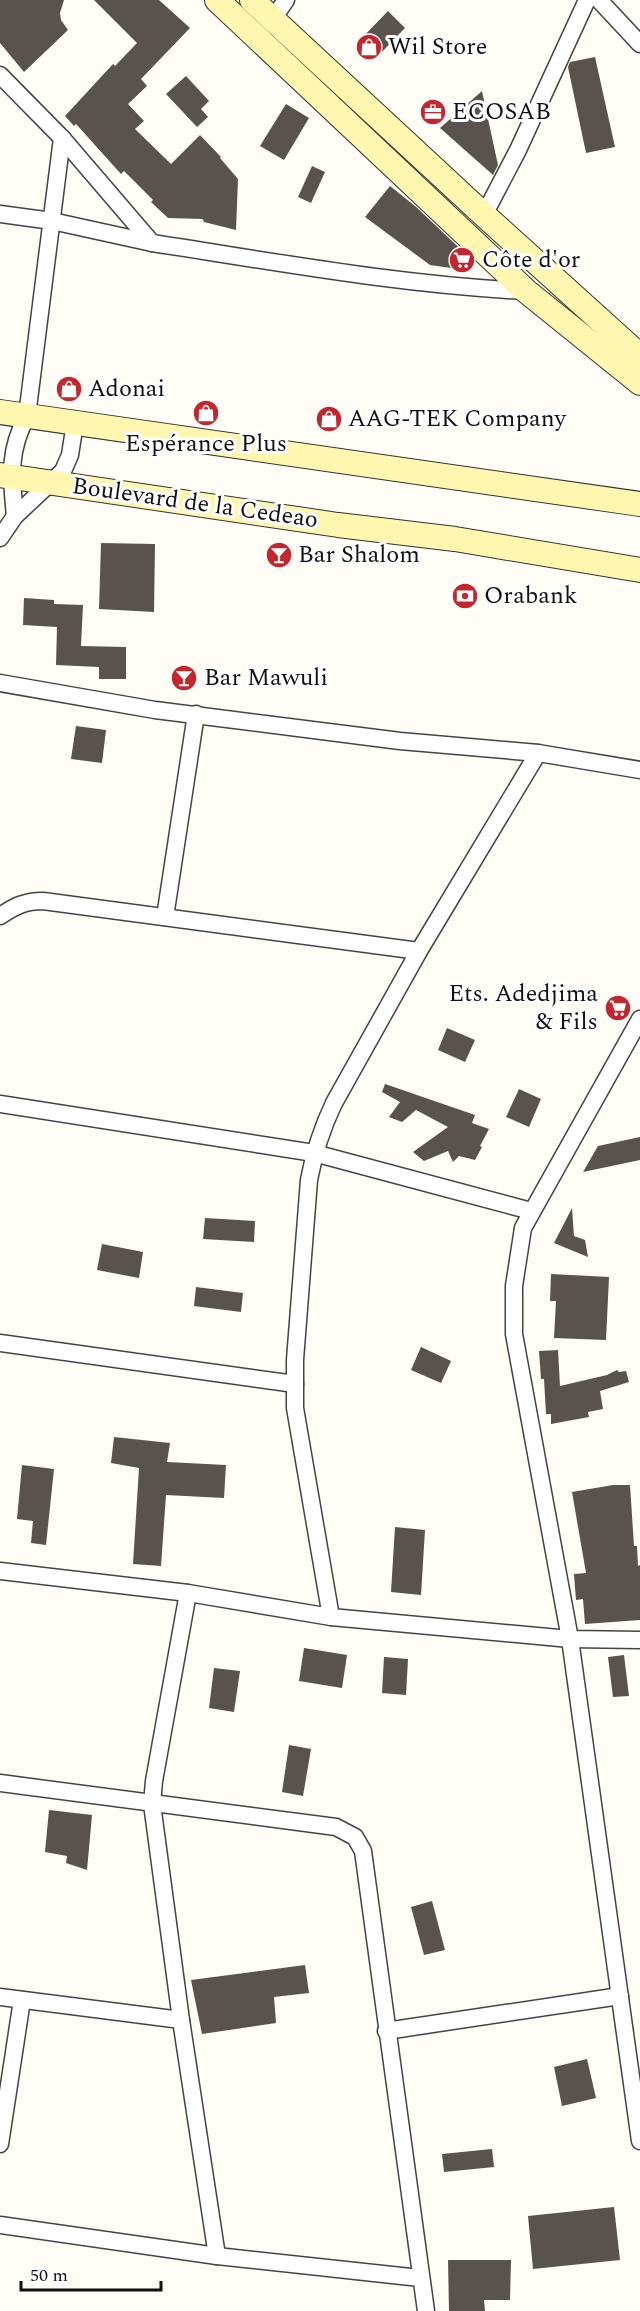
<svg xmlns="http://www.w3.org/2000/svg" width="640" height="2311" font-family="Spectral,serif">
<rect width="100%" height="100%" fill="#fffdf5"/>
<g fill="#5a524d">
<path d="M0 0H64L60 13 61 20 68 30 24 72 0 43Z"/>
<path d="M94 0H159L190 28 141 79 147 86 128 104 144 121 135 129 171 164 200 135 221 157 220 158 238 179 236 230 204 222 203 219 168 218 151 202 153 200 124 171 121 174 76 124 74 126 65 116 113 64 115 66 137 43Z"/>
<path d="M388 11 405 28 376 58 359 41Z"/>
<path d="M595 57 615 147 586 153 568 67 570 62Z"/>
<path d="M186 76 209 101 201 109 208 117 197 127 166 94Z"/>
<path d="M482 91 498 165 493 175 440 128Z"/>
<path d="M286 104 309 118 284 160 260 146Z"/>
<path d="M312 166 325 172 311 203 298 197Z"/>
<path d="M390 186 415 206 471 259 468 266 451 268 430 265 365 217Z"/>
<path d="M101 543 155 544 154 612 99 609Z"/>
<path d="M24 598 54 600V604L83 605 81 646 126 647V679H99V667L56 665 57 627 23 625Z"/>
<path d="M76 726 106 730 102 763 71 759Z"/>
<path d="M447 1028 475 1040 465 1062 438 1050Z"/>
<path d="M385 1084 475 1115 472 1123 489 1129 480 1146 482 1147 475 1160 459 1156 453 1162 448 1151 424 1161 413 1152 448 1127 416 1110 402 1122 389 1117 400 1102 382 1092Z"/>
<path d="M519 1089 541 1099 529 1127 506 1117Z"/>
<path d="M640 1137V1160L583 1172 598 1146Z"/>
<path d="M572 1208 574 1236 585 1240 588 1257 554 1243Z"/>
<path d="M205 1218 255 1221 254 1242 203 1239Z"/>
<path d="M102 1244 143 1252 139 1278 97 1270Z"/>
<path d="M551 1274 609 1277 606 1340 554 1338 556 1301H550Z"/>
<path d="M196 1287 243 1293 241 1312 194 1306Z"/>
<path d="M421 1347 451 1361 441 1383 411 1370Z"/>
<path d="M558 1350 560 1386 607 1375 617 1370 619 1372 626 1371 629 1382 600 1391 603 1409 588 1412 589 1417 551 1424V1414H546L544 1379H541L539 1351Z"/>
<path d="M114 1437 170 1443 167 1462 226 1465 224 1498 166 1495 161 1566 133 1564 139 1468 111 1463Z"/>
<path d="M22 1465 54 1469 46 1545 31 1543 33 1521 17 1519Z"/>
<path d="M613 1485H630L634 1546H637L638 1566 640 1565V1620L585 1624 583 1599 576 1600 574 1574 586 1573 572 1492Z"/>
<path d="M395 1527 425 1530 421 1595 391 1592Z"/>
<path d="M304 1648 347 1655 342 1688 299 1681Z"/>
<path d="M624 1655 629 1696 613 1697 608 1657Z"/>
<path d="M384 1657 408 1659 406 1695 382 1693Z"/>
<path d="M214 1668 240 1671 234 1712 209 1708Z"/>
<path d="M289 1745 311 1749 303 1796 282 1792Z"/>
<path d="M49 1810 92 1815 87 1870 66 1863 67 1856 45 1852Z"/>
<path d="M432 1901 445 1950 424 1955 411 1907Z"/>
<path d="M305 1965 309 1993 274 1997 276 2023 202 2034 191 1980Z"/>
<path d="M587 2059 596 2098 562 2106 554 2067Z"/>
<path d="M492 2149 494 2167 444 2172 442 2154Z"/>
<path d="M614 2207 620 2260 533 2269 528 2216Z"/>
<path d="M448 2260H511L510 2300H484L485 2311H449Z"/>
</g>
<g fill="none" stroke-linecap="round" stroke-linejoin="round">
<defs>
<g id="street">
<path d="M599 0 640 44"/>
<path d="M273 19 286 0"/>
<path d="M0 75 62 138 152 243C277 262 400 285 526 291"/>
<path d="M0 214 52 221 152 243"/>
<path d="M484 215 518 150 587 0"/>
<path d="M15 516C11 477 8 451 27 416L62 138"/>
<path d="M0 538 15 516 63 471 70 455 75 423"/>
<path d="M0 683 155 710 400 741 538 753 640 770"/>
<path d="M0 916C15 906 25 901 43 901L419 951"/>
<path d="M165 917 196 714"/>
<path d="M640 1019 523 1228 514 1286V1334L570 1639 640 2141"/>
<path d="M0 1104 314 1153 531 1211"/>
<path d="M0 1343 295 1384"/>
<path d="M0 1571 188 1593 331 1617 570 1639 640 1640"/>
<path d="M188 1593 154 1781 152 1804 181 2020 217 2256"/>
<path d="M331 1617 295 1408V1360L309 1180C314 1153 322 1128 334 1103L419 951 538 753"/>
<path d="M0 1783 336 1827 355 1837 363 1851 426 2311"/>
<path d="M0 1997 181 2020"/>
<path d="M386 2031 620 1996"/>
<path d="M0 2144 22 2000"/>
<path d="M0 2225 217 2256 420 2278"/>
</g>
<g id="secondary">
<path d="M217 0 526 291 640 383"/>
<path d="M252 0 484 215 640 356"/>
<path d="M0 412 640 504"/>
<path d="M0 475 338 525 455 539 640 570"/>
</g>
</defs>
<use href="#street" stroke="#444" stroke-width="19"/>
<use href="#secondary" stroke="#333" stroke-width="26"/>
<use href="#street" stroke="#fff" stroke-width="16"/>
<use href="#secondary" stroke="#fff6b0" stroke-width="24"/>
</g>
<defs>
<symbol id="shop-disc" viewBox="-11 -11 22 22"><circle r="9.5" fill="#c4262e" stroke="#fff"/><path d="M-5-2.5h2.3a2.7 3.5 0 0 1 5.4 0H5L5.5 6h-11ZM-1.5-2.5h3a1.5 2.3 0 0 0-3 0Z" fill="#fff"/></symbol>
<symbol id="office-disc" viewBox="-11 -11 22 22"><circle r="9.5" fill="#c4262e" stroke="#fff"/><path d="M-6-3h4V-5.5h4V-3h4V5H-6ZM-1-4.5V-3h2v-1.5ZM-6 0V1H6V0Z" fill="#fff"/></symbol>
<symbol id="supermarket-disc" viewBox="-11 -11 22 22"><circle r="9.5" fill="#c4262e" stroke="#fff"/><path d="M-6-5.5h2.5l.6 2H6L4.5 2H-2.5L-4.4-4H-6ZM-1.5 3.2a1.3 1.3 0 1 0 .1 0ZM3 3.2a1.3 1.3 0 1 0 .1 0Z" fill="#fff"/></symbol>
<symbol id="bar-disc" viewBox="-11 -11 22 22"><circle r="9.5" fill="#c4262e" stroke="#fff"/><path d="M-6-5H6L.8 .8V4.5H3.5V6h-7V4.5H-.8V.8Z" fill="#fff"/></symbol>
<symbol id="bank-disc" viewBox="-11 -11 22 22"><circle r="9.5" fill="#c4262e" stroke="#fff"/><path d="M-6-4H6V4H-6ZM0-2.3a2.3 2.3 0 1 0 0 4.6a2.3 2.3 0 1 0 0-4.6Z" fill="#fff"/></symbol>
</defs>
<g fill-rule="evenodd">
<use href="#shop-disc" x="354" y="32" width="30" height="30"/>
<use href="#office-disc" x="418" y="97" width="30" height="30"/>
<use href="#supermarket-disc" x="447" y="245" width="30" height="30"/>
<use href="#shop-disc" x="54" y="374" width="30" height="30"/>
<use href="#shop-disc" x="191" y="398" width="30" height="30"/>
<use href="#shop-disc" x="314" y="404" width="30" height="30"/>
<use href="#bar-disc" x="264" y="540" width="30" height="30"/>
<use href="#bank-disc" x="450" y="581" width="30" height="30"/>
<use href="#bar-disc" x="169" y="663" width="30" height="30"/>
<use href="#supermarket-disc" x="603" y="993" width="30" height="30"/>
</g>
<g text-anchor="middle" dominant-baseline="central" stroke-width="6" stroke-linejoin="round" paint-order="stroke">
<g font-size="24" fill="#111" stroke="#fff" text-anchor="start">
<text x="388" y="47">Wil Store</text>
<text x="452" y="112">ECOSAB</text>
<text x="482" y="260">Côte d'or</text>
<text x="88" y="389">Adonai</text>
<text x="348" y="419">AAG-TEK Company</text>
<text x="206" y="444" text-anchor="middle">Espérance Plus</text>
<text x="298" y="555">Bar Shalom</text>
<text x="484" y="596">Orabank</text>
<text x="204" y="678">Bar Mawuli</text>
<text x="598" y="994" text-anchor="end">Ets. Adedjima<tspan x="598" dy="28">&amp; Fils</tspan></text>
</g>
<g font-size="24" fill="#111" stroke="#fff">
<text transform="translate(195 503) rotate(8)">Boulevard de la Cedeao</text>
</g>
</g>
<path d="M21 2281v9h140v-9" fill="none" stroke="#111111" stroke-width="3"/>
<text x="30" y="2281" font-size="18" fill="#111111" stroke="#ffffff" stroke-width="4.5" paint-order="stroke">50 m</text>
</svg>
